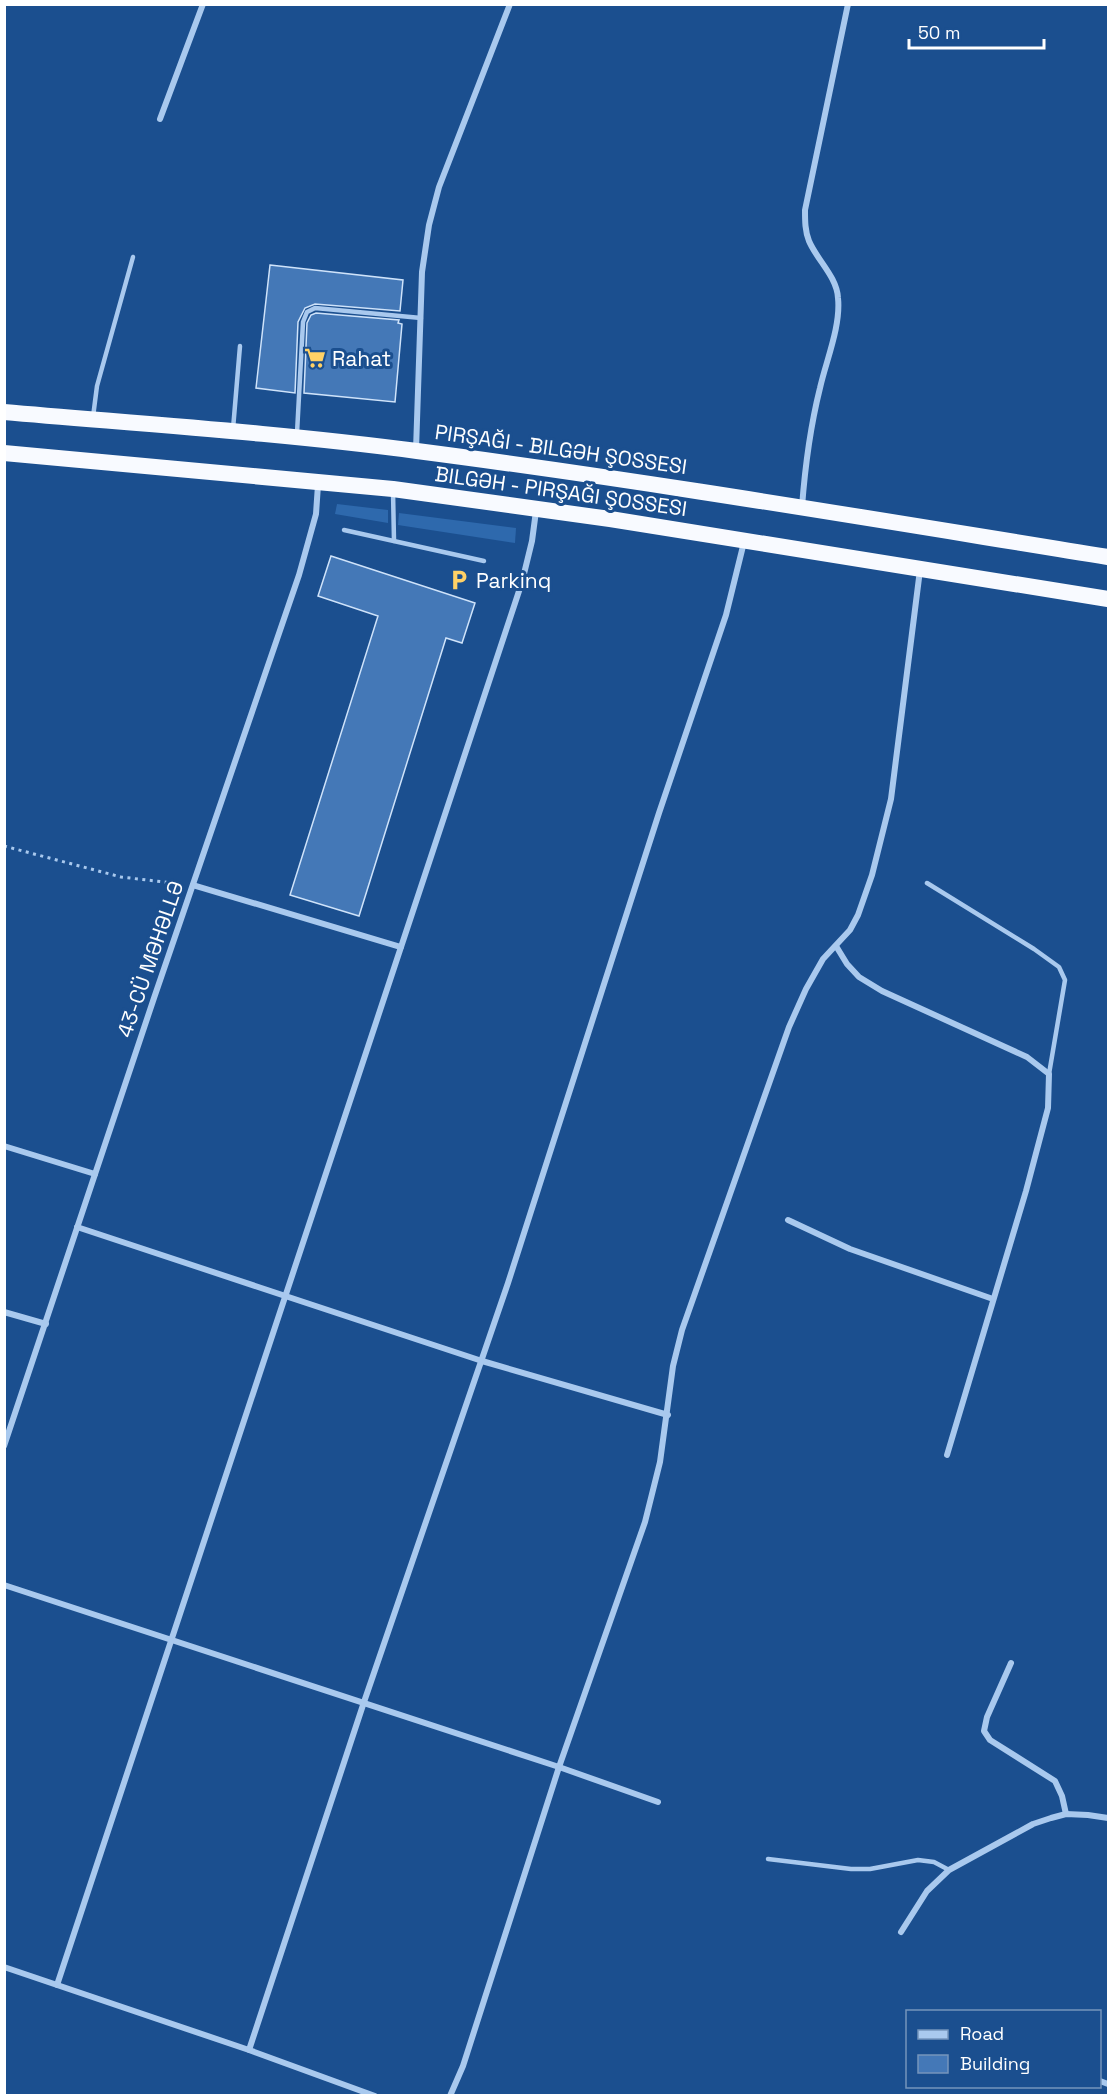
<svg xmlns="http://www.w3.org/2000/svg" width="1113" height="2100" font-family="'Space Grotesk',sans-serif">
<rect width="100%" height="100%" fill="#1b4f8f"/>
<g fill="#2e69ad">
<path d="M337 504 388 510V523L335 514Z"/>
<path d="M399 513 516 528 515 543 398 525Z"/>
</g>
<g fill="#4478b7" stroke="#cfe3fa" stroke-width="1.5">
<path d="M270 265 403 280 400 311 315 304 305 308 298 322 295 393 256 388Z"/>
<path d="M316 313 399 320 398 323 402 324 395 402 304 393 307 323 311 315Z"/>
<path d="M331 556 475 603 462 643 446 638 359 916 290 895 378 616 318 596Z"/>
</g>
<g fill="none" stroke-linecap="round" stroke-linejoin="round">
<path stroke="#a9c9ee" stroke-width="3" stroke-dasharray="3 4.5" stroke-linecap="butt" d="M4 846 121 877 181 884"/>
<g stroke="#a9c9ee" stroke-width="4.5">
<path d="M93 417 97 386 133 257"/>
<path d="M233 429 240 346"/>
<path d="M297 433 303 322 307 312 315 308 421 318"/>
<path d="M393 491 394 541"/>
<path d="M344 530 484 561"/>
<path d="M927 883 1034 949 1059 967 1065 980 1049 1074"/>
<path d="M768 1859 851 1869H870L918 1860 934 1862 949 1870"/>
</g>
<g stroke="#a9c9ee" stroke-width="6">
<path d="M160 119 203 4"/>
<path d="M416 450 422 272 429 225 439 187 510 4"/>
<path d="M802 507C805 467 810 428 820 388 826 361 841 326 838 298 837 277 817 260 809 241 805 231 805 221 805 210L848 4"/>
<path d="M193 885 401 947"/>
<path d="M836 946 847 964 859 977 882 991 1027 1057 1049 1074 1048 1108 1026 1191 947 1455"/>
<path d="M4 1146 95 1174"/>
<path d="M788 1220 850 1249 993 1299"/>
<path d="M77 1227 482 1361 668 1415"/>
<path d="M4 1312 46 1324"/>
<path d="M4 1446 154 998 299 575 316 514 318 485"/>
<path d="M4 1585 559 1767 658 1802"/>
<path d="M1011 1663 987 1717 984 1731 990 1740 1055 1781 1062 1796 1066 1814"/>
<path d="M901 1932 927 1891 949 1870 1033 1824 1051 1818 1066 1814 1088 1815 1108 1818"/>
<path d="M4 1967 249 2050 375 2096"/>
<path d="M57 1985C209 1516 370 1050 522 582L532 541 536 511"/>
<path d="M249 2050 364 1702 508 1283 659 813 726 615 744 542"/>
<path d="M1100 2081 1108 2084"/>
<path d="M450 2096 463 2066 559 1767 645 1522 660 1462 673 1366 682 1330 789 1027 806 989 823 959 850 930 858 915 872 875 891 799 920 570"/>
</g>
<g stroke="#f8faff" stroke-width="16">
<path d="M4 412C142 424 280 433 417 451 648 481 878 520 1108 557"/>
<path d="M4 453 393 489 610 519 1108 599"/>
</g>
</g>
<defs>
<symbol id="supermarket-bare" viewBox="-9 -9 18 18"><path d="M-6-5.5h2.5l.6 2H6L4.5 2H-2.5L-4.4-4H-6ZM-1.5 3.2a1.3 1.3 0 1 0 .1 0ZM3 3.2a1.3 1.3 0 1 0 .1 0Z" fill="#ffd166" stroke="#1b4f8f" stroke-width="2.5" paint-order="stroke"/></symbol>
<symbol id="parking-bare" viewBox="-9 -9 18 18"><path d="M-3.5-5.5H1a3.5 3.5 0 0 1 0 7H-1V5.5H-3.5ZM-1-3.4V-.6H.8a1.4 1.4 0 0 0 0-2.8Z" fill="#ffd166" stroke="#1b4f8f" stroke-width="2.5" paint-order="stroke"/></symbol>
</defs>
<g fill-rule="evenodd">
<use href="#supermarket-bare" x="300" y="343" width="30" height="30"/>
<use href="#parking-bare" x="444" y="565" width="30" height="30"/>
</g>
<g text-anchor="middle" dominant-baseline="central" stroke-width="6" stroke-linejoin="round" paint-order="stroke">
<g font-size="21" fill="#fff" stroke="#1b4f8f" text-anchor="start">
<text x="332" y="358">Rahat</text>
<text x="476" y="580">Parkinq</text>
</g>
<g font-size="21" fill="#fff" stroke="#1b4f8f">
<text transform="translate(561 449) rotate(8)">PIRŞAĞI - BILGƏH ŞOSSESI</text>
<text transform="translate(561 491) rotate(8)">BILGƏH - PIRŞAĞI ŞOSSESI</text>
<text transform="translate(150 959) rotate(-71)">43-CÜ MƏHƏLLƏ</text>
</g>
</g>
<rect width="1113" height="2100" fill="none" stroke="#ffffff" stroke-width="12"/>
<rect x="906" y="2010" width="195" height="78" fill="#1b4f8f" stroke="#7695bc" stroke-width="1.5"/>
<rect x="918" y="2030" width="30" height="9" fill="#a9c9ee" stroke="#7695bc" stroke-width="1.5"/>
<text x="960" y="2040" font-size="18" fill="#ffffff">Road</text>
<rect x="918" y="2055" width="30" height="18" fill="#4478b7" stroke="#7695bc" stroke-width="1.5"/>
<text x="960" y="2070" font-size="18" fill="#ffffff">Building</text>
<path d="M909 39v9h135v-9" fill="none" stroke="#ffffff" stroke-width="3"/>
<text x="918" y="39" font-size="18" fill="#ffffff" stroke="#1b4f8f" stroke-width="4.5" paint-order="stroke">50 m</text>
</svg>
